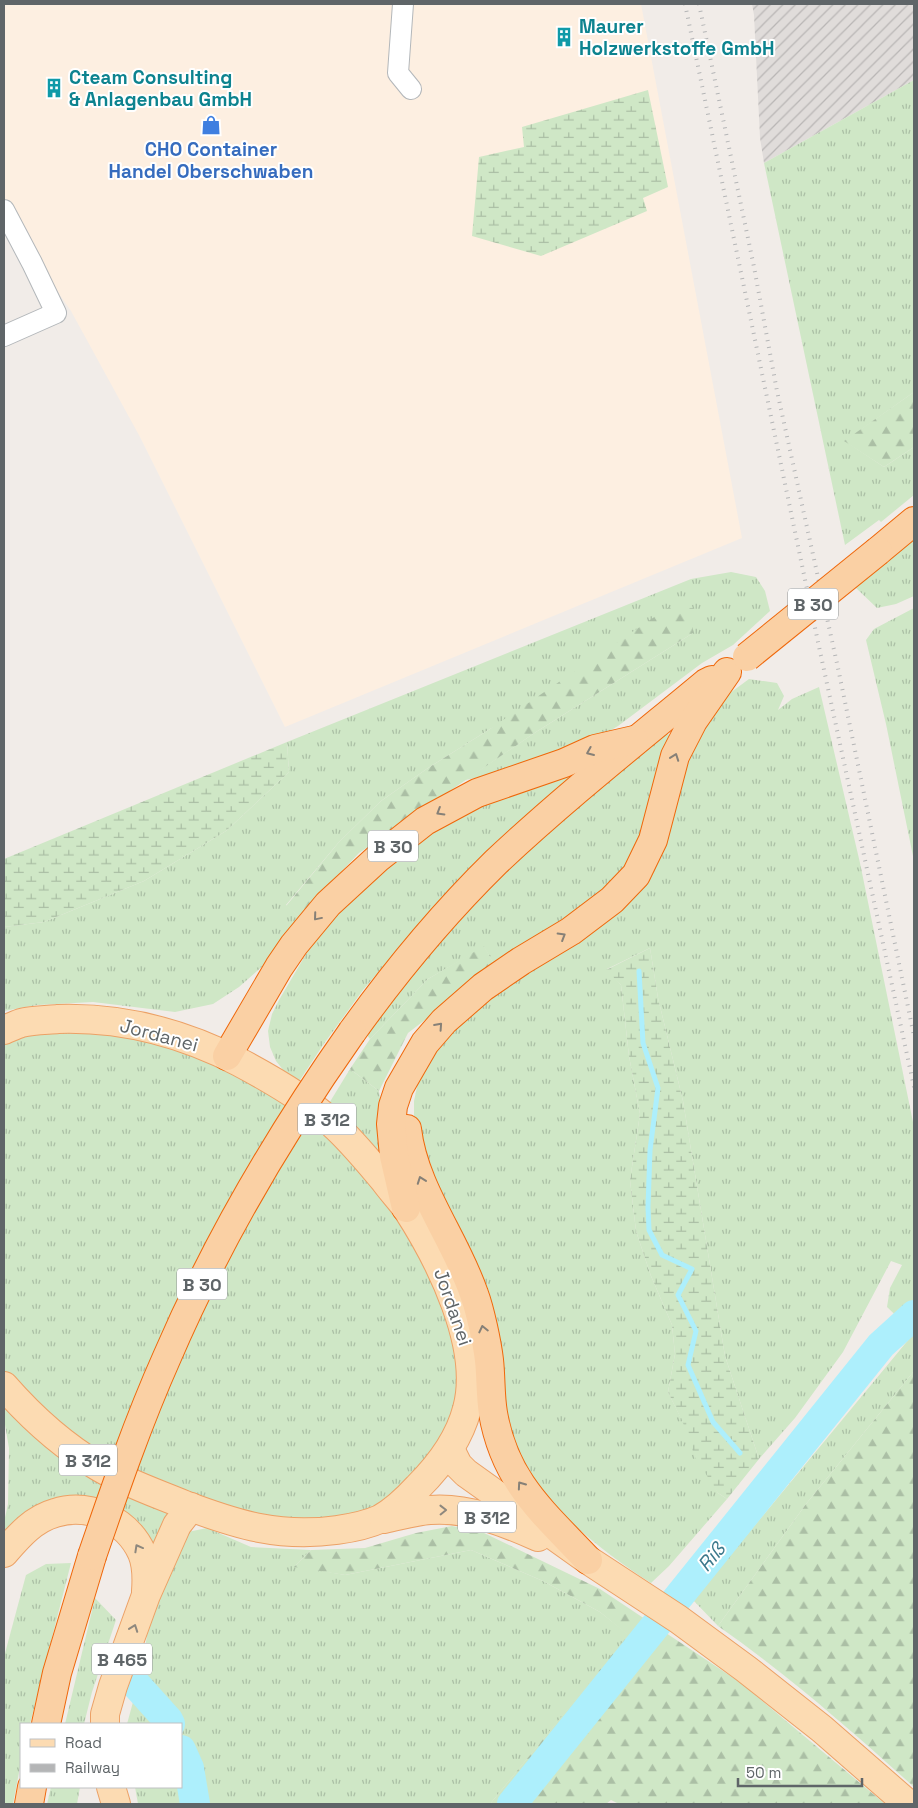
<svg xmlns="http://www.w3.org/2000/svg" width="918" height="1808" font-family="'Space Grotesk',sans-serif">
<defs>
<pattern id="industrial-furrows" width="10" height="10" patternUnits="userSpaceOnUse" patternTransform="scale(1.25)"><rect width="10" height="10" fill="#e0dcda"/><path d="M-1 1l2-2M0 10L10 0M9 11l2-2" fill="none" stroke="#b9b6b5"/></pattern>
<pattern id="grass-tufts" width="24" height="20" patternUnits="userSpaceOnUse" patternTransform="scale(1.25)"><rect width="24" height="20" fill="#cfe7c6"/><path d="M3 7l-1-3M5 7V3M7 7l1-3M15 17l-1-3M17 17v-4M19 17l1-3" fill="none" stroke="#abbfa5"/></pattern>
<pattern id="forest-firs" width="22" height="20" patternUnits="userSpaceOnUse" patternTransform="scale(1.25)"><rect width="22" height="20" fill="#cfe7c6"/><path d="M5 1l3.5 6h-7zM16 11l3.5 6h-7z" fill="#abbfa5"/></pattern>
<pattern id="wetland-marsh" width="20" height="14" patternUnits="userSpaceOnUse" patternTransform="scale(1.25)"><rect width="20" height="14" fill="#cfe7c6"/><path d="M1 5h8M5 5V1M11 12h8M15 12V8" fill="none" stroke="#abbfa5"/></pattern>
</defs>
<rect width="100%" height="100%" fill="#f1ece8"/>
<path fill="#fdefe1" d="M4 4H641L742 538 285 727 140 437 71 311 57 291 40 300 4 232Z"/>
<path fill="url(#industrial-furrows)" d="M752 4H914V80L764 163 760 138 754 15Z"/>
<g fill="url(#grass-tufts)">
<path d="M914 80V392L845 441 884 467 914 447V495L881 522 879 520 845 545 764 163Z"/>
<path d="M914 537V596L896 604 877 608 855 587Z"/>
<path d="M731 572 756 577 765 591 770 611 733 645 702 663 618 726 579 749 525 768 465 780 536 732 693 633 490 729 428 768 381 801 339 842 286 905 299 916 266 963 239 987 213 1004 175 1012 93 1002 37 1005 4 1011V927L44 922 144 881 226 831 289 772 287 742 691 579Z"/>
<path d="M914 608V861L886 724 866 640 874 629Z"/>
<path d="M749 679 777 683 784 696 778 710 792 699 819 687 860 863 914 1127V1371L806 1504 718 1626 693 1600 914 1333 887 1307 890 1288 902 1265 891 1261 843 1352 795 1418 759 1459 725 1356 683 1101 658 998 650 948 607 969 621 985 629 1056 640 1114 630 1180 636 1231 651 1276 672 1325 675 1354 668 1392 718 1493 727 1499 669 1566 651 1583C611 1558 574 1527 540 1493 531 1484 523 1471 514 1460L414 1130V1101L420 1073 462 1014 596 927 684 762 711 714 730 693Z"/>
<path d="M666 731 671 738 636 857 602 899 495 966 484 947 428 979 370 1039 366 1034 400 986 461 916 518 857Z"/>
<path d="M578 772 498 840 397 950 363 990 323 1045 296 1086 276 1061 270 1047 268 1031 272 1014 279 1000 312 944 342 907 448 815Z"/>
<path d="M92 1027 221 1062 328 1127 429 1260 461 1365 455 1422 387 1506 314 1524 229 1513 100 1460 4 1375V1041L23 1034Z"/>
<path d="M350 1069 379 1091 383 1120 385 1158 378 1154 328 1105Z"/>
<path d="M4 1401 174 1514 154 1548 51 1501 26 1511 4 1531V1522L8 1504 9 1448 4 1419Z"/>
<path d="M207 1528 251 1547 311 1550 295 1566 345 1575 471 1550 543 1581 600 1612 629 1635 490 1804H138L135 1787H181V1724H127L142 1669 147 1635 167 1562 183 1533Z"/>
<path d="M71 1563 30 1724H21V1762L13 1804H4V1657L26 1575 46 1564Z"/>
<path d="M95 1598 116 1620 92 1692 84 1724H65Z"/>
<path d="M51 1787H80L77 1804H47Z"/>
</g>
<g fill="url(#forest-firs)">
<path d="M914 392V447L884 467 844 441Z"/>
<path d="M669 607 693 608V633L536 732 359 853 299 916 286 906 339 842 381 801 428 768 490 729Z"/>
<path d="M484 946 495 966 408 1033 379 1091 350 1069 370 1039 428 979Z"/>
<path d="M914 1371V1787C852 1731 787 1674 718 1626L806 1504Z"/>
<path d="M452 1526 484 1533 600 1589 741 1683 885 1804H619L611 1800 606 1804H490L628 1635 600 1612 543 1581 471 1550 345 1575 294 1567 311 1550 365 1548 416 1533Z"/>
</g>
<g fill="url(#wetland-marsh)">
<path d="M648 90 668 187 643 198 647 211 541 256 472 236 479 157 524 147 522 127Z"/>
<path d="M287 742 289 772 226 831 144 881 44 922 4 927V859Z"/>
<path d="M650 948 658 998 683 1101 725 1356 759 1459 727 1499 718 1493 695 1457 683 1423 668 1392 675 1354 672 1325 651 1276 636 1231 630 1180 640 1114 629 1056 621 985 606 970Z"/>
</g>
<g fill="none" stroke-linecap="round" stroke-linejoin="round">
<path stroke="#adeffc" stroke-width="5" d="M639 971 643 1043 658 1088 650 1150 648 1207 649 1230 662 1255 692 1269 678 1295 696 1331 688 1365 713 1422 740 1453"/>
<g stroke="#adeffc" stroke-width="30">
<path d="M131 1679 168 1720 170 1724"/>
<path d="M181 1750 189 1768 195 1804"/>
<path d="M512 1804 881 1345 914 1315"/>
</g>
<defs>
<g id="minor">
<path d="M403 4 398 73 411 89"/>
<path d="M4 210 32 263 56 313 4 336"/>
</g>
<g id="primary">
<path d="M4 1030C9 1028 15 1025 21 1023 32 1020 47 1020 58 1019 121 1017 183 1033 239 1062 271 1079 308 1100 333 1124 352 1141 368 1161 384 1180 391 1190 400 1199 407 1209 440 1260 484 1347 467 1409 459 1440 440 1465 418 1487 407 1499 395 1511 380 1519 367 1525 351 1528 337 1530 280 1538 238 1525 185 1505 156 1493 126 1483 99 1467 63 1446 32 1418 4 1386"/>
<path d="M450 1449 458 1465 466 1473 588 1560 678 1619 746 1669 822 1729 908 1804"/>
<path d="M384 1519C399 1516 415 1511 430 1510 468 1507 504 1522 538 1537"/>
<path d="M4 1553C18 1537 33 1519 55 1513 89 1502 127 1520 142 1553 147 1565 147 1578 146 1591"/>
<path d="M105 1724V1714L113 1686 146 1595 177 1525 191 1507"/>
<path d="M111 1787 116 1804"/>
</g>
<g id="trunk">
<path d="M878 551 914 521"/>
<path d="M352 1032C395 972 443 914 496 862 563 799 635 742 706 683L712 680"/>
<path d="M227 1056 279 967 294 945 328 904 378 858 425 821 477 793 564 763 595 749 634 740"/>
<path d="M407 1129C414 1189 455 1238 474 1294 480 1310 487 1343 489 1360 491 1378 490 1396 493 1413 505 1482 543 1512 588 1560"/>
<path d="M406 1208 394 1156 391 1124 393 1106 399 1088 425 1043 444 1021 483 987 521 961 571 931 612 900 636 875 653 840 675 756 693 721 727 672"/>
<path d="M46 1724 57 1673 92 1556"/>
<path d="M29 1804 32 1787"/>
</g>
</defs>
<use href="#minor" stroke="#b3b7ba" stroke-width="22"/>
<use href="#primary" stroke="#eca166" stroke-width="30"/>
<use href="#trunk" stroke="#ef670a" stroke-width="30"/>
<use href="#minor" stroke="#fff" stroke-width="20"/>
<use href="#primary" stroke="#fcdbb2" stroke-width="28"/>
<use href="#trunk" stroke="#fad0a4" stroke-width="28"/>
<g stroke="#b4b5b6" stroke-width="4" stroke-dasharray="1 6" stroke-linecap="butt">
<path d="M685 4 818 642 914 1087"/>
<path d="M699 4 754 267 777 391 838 668 914 1036"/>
</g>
<defs>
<g id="trunk-bridge">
<path d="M747 657 878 551"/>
<path d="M92 1556C115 1489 138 1422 167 1357 216 1243 280 1134 352 1032"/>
</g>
</defs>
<use href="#trunk-bridge" stroke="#ef670a" stroke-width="30" stroke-linecap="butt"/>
<use href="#trunk-bridge" stroke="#fad0a4" stroke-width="28"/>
</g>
<defs><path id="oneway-chevron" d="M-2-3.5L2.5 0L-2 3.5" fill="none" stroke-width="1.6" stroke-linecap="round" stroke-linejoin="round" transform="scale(1.25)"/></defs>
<g stroke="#868077">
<use href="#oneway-chevron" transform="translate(590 752) rotate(157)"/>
<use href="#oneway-chevron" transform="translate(675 757) rotate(-70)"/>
<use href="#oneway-chevron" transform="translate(440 812) rotate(149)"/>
<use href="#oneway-chevron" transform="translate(317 917) rotate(130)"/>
<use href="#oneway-chevron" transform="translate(562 936) rotate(-31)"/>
<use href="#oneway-chevron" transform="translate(439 1026) rotate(-48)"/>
<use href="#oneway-chevron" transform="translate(421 1180) rotate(-110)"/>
<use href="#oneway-chevron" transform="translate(483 1329) rotate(-103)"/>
<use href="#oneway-chevron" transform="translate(521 1485) rotate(-125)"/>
</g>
<g stroke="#8e887e">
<use href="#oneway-chevron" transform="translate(443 1510) rotate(-1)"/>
<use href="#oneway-chevron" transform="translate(138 1548) rotate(-119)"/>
<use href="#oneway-chevron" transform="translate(134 1628) rotate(-70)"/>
</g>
<defs>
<symbol id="building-bare" viewBox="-9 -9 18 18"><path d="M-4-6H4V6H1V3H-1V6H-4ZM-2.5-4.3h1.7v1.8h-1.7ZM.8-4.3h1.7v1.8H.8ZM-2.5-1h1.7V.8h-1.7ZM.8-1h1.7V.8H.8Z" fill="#0f9aa8" stroke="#fff" stroke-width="2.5" paint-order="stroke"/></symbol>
<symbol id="shop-bare" viewBox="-9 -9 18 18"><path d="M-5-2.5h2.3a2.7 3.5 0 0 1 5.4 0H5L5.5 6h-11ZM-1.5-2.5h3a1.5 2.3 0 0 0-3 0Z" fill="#3f7fe0" stroke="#fff" stroke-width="2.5" paint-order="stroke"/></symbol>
</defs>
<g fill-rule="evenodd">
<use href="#building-bare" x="550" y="23" width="28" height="28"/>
<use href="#building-bare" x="40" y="74" width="28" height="28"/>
<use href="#shop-bare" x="197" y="111" width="28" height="28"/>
</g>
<g text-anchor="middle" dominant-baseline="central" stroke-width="4" stroke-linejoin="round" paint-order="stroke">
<g fill="#fff" stroke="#8f9395" stroke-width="1">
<rect x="788" y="588.5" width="50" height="31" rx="4"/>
<rect x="368" y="830.5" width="50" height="31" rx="4"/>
<rect x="298" y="1103.5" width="58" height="31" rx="4"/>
<rect x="177" y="1268.5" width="50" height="31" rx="4"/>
<rect x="59" y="1444.5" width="58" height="31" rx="4"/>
<rect x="458" y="1501.5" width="58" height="31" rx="4"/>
<rect x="92" y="1643.5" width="60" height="31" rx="4"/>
</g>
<g font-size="18" font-weight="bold" fill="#5f6568">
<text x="813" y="604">B 30</text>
<text x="393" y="846">B 30</text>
<text x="327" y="1119">B 312</text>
<text x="202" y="1284">B 30</text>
<text x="88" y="1460">B 312</text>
<text x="487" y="1517">B 312</text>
<text x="122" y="1659">B 465</text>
</g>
<g font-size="19" font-weight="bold" fill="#0d838f" stroke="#fff" text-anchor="start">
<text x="579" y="26">Maurer<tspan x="579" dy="22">Holzwerkstoffe GmbH</tspan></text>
<text x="69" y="77">Cteam Consulting<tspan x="69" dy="22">&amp; Anlagenbau GmbH</tspan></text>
</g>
<g font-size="19" font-weight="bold" fill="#366cbe" stroke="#fff">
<text x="211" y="149">CHO Container<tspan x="211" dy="22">Handel Oberschwaben</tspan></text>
</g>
<g font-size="19" fill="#5f6568" stroke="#fff">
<text transform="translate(159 1035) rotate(15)">Jordanei</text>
<text transform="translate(453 1307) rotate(71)">Jordanei</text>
</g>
<g font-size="20" font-style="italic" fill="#3c798c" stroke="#fff">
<text transform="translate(711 1557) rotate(-51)">Riß</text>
</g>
</g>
<rect width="918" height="1808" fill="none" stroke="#5f6568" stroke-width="10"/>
<rect x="20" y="1723" width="162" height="65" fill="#ffffff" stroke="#bfc1c3"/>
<rect x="30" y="1739" width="25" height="8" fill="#fcdbb2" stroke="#bfc1c3"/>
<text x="65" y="1748" font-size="15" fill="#5f6568">Road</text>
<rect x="30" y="1764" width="25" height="8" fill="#b4b5b6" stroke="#bfc1c3"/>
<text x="65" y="1773" font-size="15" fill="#5f6568">Railway</text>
<path d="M738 1778v8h124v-8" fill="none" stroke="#5f6568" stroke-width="2.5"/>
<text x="746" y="1778" font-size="15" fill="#5f6568" stroke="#ffffff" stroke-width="4" paint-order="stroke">50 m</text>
</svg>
